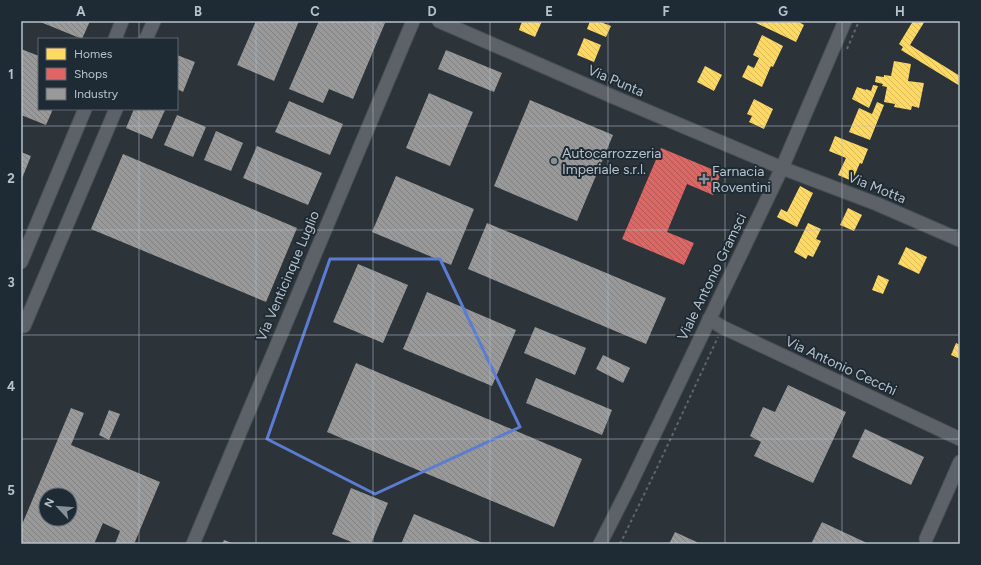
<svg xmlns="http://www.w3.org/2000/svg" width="981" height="565" font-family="Figtree,sans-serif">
<defs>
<pattern id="homes-back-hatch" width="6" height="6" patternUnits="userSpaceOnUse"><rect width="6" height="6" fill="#ffd966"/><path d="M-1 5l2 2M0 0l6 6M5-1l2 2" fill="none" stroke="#d7b95e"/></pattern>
<pattern id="shops-back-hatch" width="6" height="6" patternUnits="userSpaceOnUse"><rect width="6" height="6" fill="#e06666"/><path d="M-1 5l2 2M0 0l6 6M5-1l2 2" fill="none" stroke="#ad595a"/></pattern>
<pattern id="industry-back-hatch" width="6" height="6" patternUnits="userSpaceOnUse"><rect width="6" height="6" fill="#999"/><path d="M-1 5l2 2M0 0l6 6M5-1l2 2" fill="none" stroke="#808182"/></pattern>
</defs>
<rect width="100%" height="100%" fill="#2c3439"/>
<g fill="url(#homes-back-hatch)">
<path d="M522 21H542L535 37 519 30Z"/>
<path d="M590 21H598L611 26 606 37 587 29Z"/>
<path d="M755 21H797L804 25 796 42 754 22Z"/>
<path d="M913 21H925L910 45 960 76V86L901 50 903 47 899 44Z"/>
<path d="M762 35 783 46 773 67 771 66 762 87 742 77 748 65 754 68 759 58 753 55Z"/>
<path d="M584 38 601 45 594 62 577 55Z"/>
<path d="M894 61 911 64 908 81 924 83 919 108 912 106 911 110 894 107 895 104 884 102 887 87 882 86 883 84 875 82 876 76 884 77V75L891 76Z"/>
<path d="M705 66 722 75 714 91 697 82Z"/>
<path d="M873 85 878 86 869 108 852 99 857 87 866 90V89L871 91Z"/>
<path d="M754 99 773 109 764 129 749 122 752 116 747 114Z"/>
<path d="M877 102 884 105 870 140 849 132 859 108 872 114Z"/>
<path d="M835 136 868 149 862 164 860 163 852 181 838 175 846 158 829 151Z"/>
<path d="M800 186 813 193 797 227 777 217 781 209 787 212Z"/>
<path d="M848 208 862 215 854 231 840 225Z"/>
<path d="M808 223 821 229 816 239 821 241 813 257 808 255 806 259 794 252Z"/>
<path d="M906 247 927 257 919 274 898 264Z"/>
<path d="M878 275 889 280 883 294 872 290Z"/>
<path d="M956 343 960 345V359L951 355Z"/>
</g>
<path fill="url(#shops-back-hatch)" d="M661 148 721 173 713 195 687 184 667 232 694 243 684 265 622 239Z"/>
<g fill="url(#industry-back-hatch)" fill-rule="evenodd">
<path d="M38 21H90L82 39Z"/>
<path d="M256 21H299L274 81 237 65Z"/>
<path d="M319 21H379L385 23 353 99 329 89 323 103 289 89Z"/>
<path d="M21 49 39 56V109H53L46 125 21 115Z"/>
<path d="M446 50 502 73 494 92 438 69Z"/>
<path d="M177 55 195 62 183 92 177 89Z"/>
<path d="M429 93 473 112 450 166 406 148Z"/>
<path d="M530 100 613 135 577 221 494 186Z"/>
<path d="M289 101 343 124 330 155 275 132Z"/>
<path d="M134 109 165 110 152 139 126 128Z"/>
<path d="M177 115 206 127 193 157 164 145Z"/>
<path d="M216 131 243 143 231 171 204 160Z"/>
<path d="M257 146 322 173 308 205 243 178Z"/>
<path d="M21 152 31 156 21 181Z"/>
<path d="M123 154 297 228 266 302 91 229Z"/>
<path d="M396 176 474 209 451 265 372 232Z"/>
<path d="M487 223 666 298 646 344 468 269Z"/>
<path d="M358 264 408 285 383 343 333 322Z"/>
<path d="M427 292 516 330 492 386 403 349Z"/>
<path d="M535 327 586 348 575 375 524 353Z"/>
<path d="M603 355 630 368 623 383 596 369Z"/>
<path d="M356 363 582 459 554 527 327 432Z"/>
<path d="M536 378 612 410 602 435 526 403Z"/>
<path d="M788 385 846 412 813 483 754 456 761 442 750 436 763 407 775 412Z"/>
<path d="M71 408 84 413 71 445 160 482 134 544H115L120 531 103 523 94 544H21V527ZM46 495H70V519H46Z"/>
<path d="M109 410 120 414 109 440 99 435Z"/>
<path d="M865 429 924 457 911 485 852 457Z"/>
<path d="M351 488 388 503 371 544H356L332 534Z"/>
<path d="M414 514 485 544H401Z"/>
<path d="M822 522 869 544H811Z"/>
<path d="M675 532 701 544H669Z"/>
<path d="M224 540 234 544H222Z"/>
</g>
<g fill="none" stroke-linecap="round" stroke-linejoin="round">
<defs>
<g id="minor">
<path d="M439 21 616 98 782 168 877 204 960 240"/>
<path d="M115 39 122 21"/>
<path d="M146 39 154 21"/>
<path d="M21 262 85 109"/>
<path d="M709 319 722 327 960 439"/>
<path d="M21 325 24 326 116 109"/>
<path d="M926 539 960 462"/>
<path d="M193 544 413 21"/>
<path d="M600 544 630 485 782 168 845 21"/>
</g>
</defs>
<use href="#minor" stroke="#4a5054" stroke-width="15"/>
<g stroke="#60666b" stroke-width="2" stroke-dasharray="3 3" stroke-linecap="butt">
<path d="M847 49 859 21"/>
<path d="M620 544 656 470 718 337"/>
</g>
<use href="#minor" stroke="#5c6267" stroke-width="13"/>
</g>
<path fill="none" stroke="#5b7cd2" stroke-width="3" stroke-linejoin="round" d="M330 259H440L520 427 375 494 267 439Z"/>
<path fill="none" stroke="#b7c1ca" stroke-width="1" stroke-opacity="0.55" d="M139 21V39M256 21V544M373 21V544M490 21V544M608 21V544M725 21V544M842 21V544M139 109V544M21 126H960M21 230H960M21 335H960M21 439H960"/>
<g fill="#869097" stroke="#1f2b34" stroke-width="1.5">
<circle cx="554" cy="161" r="4"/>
<path d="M702 173h4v4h4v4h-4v4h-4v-4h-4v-4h4z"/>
</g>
<g text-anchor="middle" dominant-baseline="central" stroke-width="4" stroke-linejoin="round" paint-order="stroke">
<g font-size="14" fill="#b7c1ca" stroke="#1f2b34">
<text transform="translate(616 81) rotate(23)">Via Punta</text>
<text transform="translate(877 188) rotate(22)">Via Motta</text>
<text transform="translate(288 276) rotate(-67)">Via Venticinque Luglio</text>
<text transform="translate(712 277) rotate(-64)">Viale Antonio Gramsci</text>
<text transform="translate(841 366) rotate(25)">Via Antonio Cecchi</text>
</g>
<g font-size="14" fill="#b7c1ca" stroke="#1f2b34" text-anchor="start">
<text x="562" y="153">Autocarrozzeria<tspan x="562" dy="16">Imperiale s.r.l.</tspan></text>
<text x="712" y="171">Farnacia<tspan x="712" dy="16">Roventini</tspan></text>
</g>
</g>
<rect width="981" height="565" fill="none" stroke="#1f2b34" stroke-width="44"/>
<rect x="38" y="38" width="140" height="72" fill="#1f2b34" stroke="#5c6770"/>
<rect x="46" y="48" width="20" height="12" fill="#ffd966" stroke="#5c6770"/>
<text x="74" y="58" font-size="12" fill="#b7c1ca">Homes</text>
<rect x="46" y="68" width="20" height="12" fill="#e06666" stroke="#5c6770"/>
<text x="74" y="78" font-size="12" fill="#b7c1ca">Shops</text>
<rect x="46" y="88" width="20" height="12" fill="#999999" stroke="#5c6770"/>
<text x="74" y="98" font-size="12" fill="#b7c1ca">Industry</text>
<g transform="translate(58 507) rotate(296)"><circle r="19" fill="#1f2b34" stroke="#5c6770"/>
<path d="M0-3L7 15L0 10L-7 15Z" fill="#869097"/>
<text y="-6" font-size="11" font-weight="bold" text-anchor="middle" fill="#b7c1ca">N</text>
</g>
<rect x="22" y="22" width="937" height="521" fill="none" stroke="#b7c1ca" stroke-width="1.5"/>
<g font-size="13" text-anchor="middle" font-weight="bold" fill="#b7c1ca">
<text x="81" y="16">A</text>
<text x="198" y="16">B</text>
<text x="315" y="16">C</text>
<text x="432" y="16">D</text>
<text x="549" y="16">E</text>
<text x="666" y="16">F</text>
<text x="783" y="16">G</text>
<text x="900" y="16">H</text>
<text x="11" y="79">1</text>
<text x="11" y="183">2</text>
<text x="11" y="287">3</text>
<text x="11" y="391">4</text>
<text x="11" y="495">5</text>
</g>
</svg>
